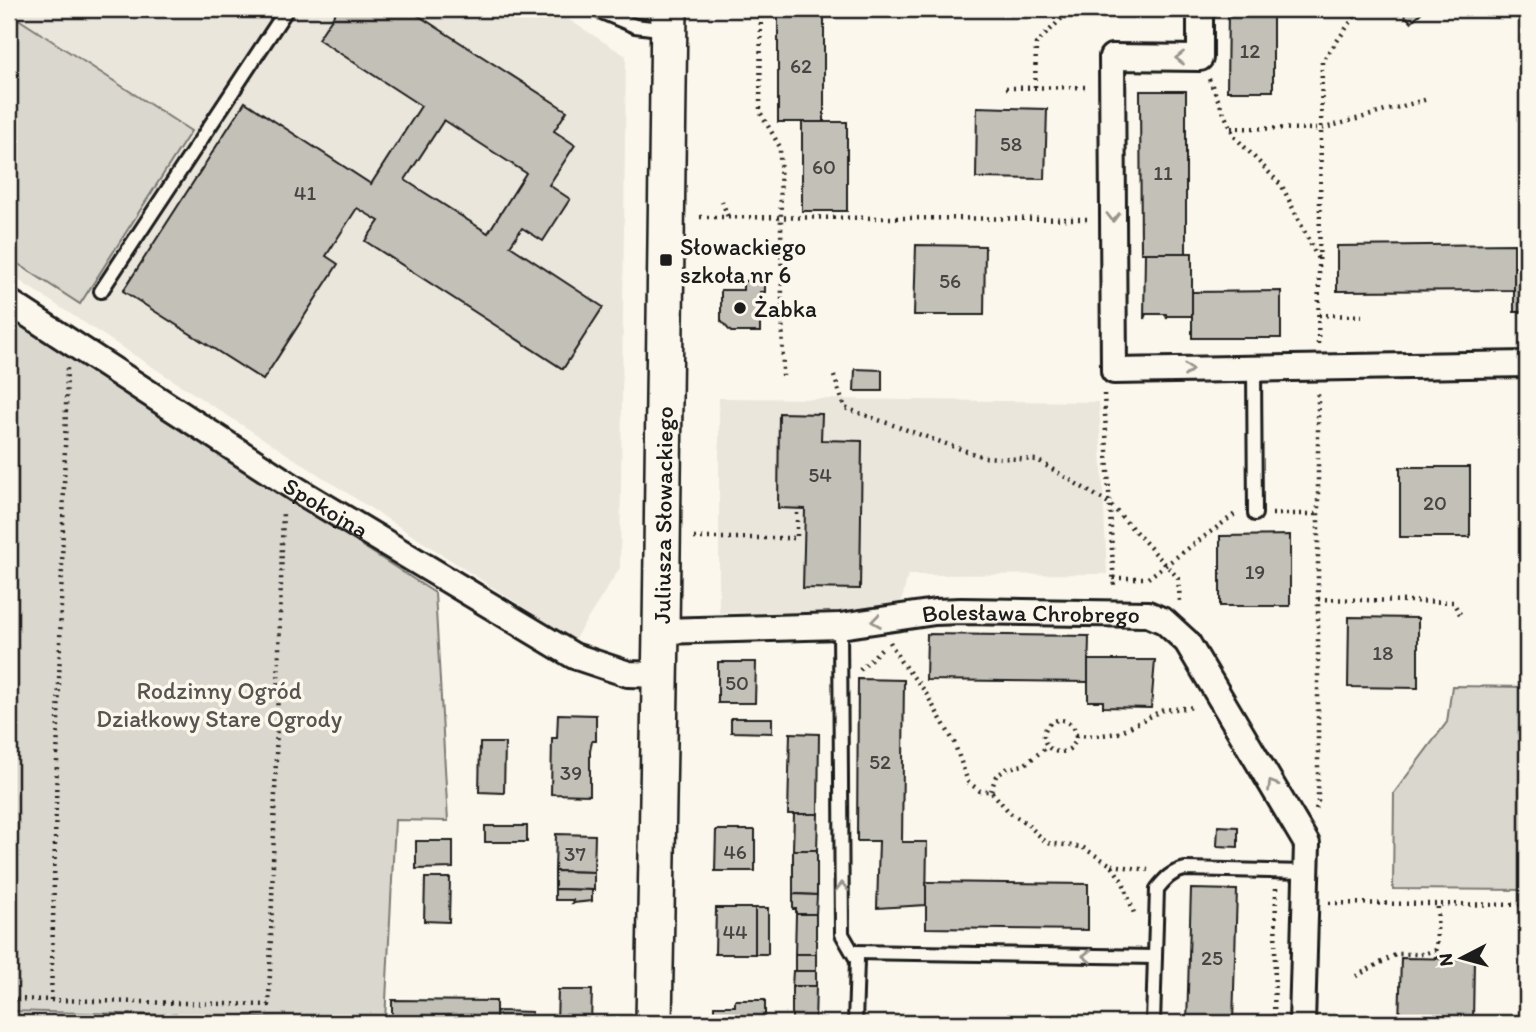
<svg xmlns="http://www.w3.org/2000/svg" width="1536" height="1032" font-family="Itim,sans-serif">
<rect width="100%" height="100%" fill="#fbf7ec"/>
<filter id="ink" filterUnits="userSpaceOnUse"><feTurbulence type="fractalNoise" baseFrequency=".0143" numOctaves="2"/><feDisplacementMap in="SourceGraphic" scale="14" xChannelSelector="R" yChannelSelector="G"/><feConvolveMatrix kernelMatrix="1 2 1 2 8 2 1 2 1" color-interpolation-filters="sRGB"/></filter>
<g filter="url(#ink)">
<g fill="#eae6dc">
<path d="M9 9H552L626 56 620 568 574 640 9 274Z"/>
<path d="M719 398 1099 402 1107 574 908 575 901 603 837 612 719 613Z"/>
</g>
<g fill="#dad7ce" stroke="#7b7a75" stroke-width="2">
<path d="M9 13 191 131 80 304 9 258Z"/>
<path d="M9 317 435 593 448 821 395 820 385 1021 9 1011Z"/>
<path d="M1452 686 1527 687V890L1393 889 1394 793 1447 722Z"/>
</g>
<g fill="#c3c0b8" stroke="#1c1c1c" stroke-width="2" fill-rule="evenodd">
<path d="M338 9H408L567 111 554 131 575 145 549 185 570 199 543 241 522 228 510 246 603 307 563 369 365 241 379 221 357 208 326 256 338 264 263 380 123 291 245 102 371 184 421 106 318 39ZM444 120 526 173 488 233 405 180Z"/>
<rect x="778" y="9" width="46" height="113"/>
<path d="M1228 9H1273V91H1227Z"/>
<path d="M1399 9H1425L1411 22Z"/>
<path d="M1140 91H1186V253H1141Z"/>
<path d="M977 107 1047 109 1045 179 976 178Z"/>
<rect x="802" y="122" width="45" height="89"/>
<path d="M1514 244V290L1337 291V246Z"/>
<path d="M916 245 985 246 984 315H914Z"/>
<path d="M1145 253H1192V316H1167V319L1166 314H1146L1144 319Z"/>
<rect x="1514" y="267" width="13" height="45"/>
<path d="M743 281 765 282V292H760V332H731L721 321V290H743Z"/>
<path d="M1281 291V338H1192V292Z"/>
<path d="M855 369 882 370V391H854Z"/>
<path d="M779 413 822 414 821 440 862 441 860 589 803 588 805 509 778 508Z"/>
<rect x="1400" y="467" width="70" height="70"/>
<path d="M1290 535V606H1220V536Z"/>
<path d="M1349 617 1418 618V688L1348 687Z"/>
<path d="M927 634 1089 636 1088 682 926 680Z"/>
<path d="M1088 660H1155L1151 708 1103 707V701H1088Z"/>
<path d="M718 662H756L755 703H718Z"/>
<path d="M858 679 904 680 902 842H927L926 905 877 908 879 841H857Z"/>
<path d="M558 714 596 715V741H592L590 751V795L551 794 552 738H557Z"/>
<path d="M731 718H772V733L731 732Z"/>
<path d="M790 733 819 734 818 814H788Z"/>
<path d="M480 743H505L504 793 479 792Z"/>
<path d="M794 814H818L817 850H793Z"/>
<rect x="485" y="826" width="42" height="16"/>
<path d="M1218 826 1238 827V847L1217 846Z"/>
<path d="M716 830H755V871H715Z"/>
<path d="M556 834 595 835 594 872 555 871Z"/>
<path d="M416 841H453V868L416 869Z"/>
<path d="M793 850H817V895L793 894Z"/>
<path d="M555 871 594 872V890L555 889Z"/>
<path d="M425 878H450L449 922 424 921Z"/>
<path d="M926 882 1088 884V930L926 928Z"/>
<path d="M555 889 592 890V901L572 903 573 900H555Z"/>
<path d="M1191 889 1237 890 1233 1023H1187Z"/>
<path d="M793 894 817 895 816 914H796V909H793Z"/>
<path d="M716 908H755V954H715Z"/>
<rect x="755" y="908" width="13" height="46"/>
<path d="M796 914H816V954H795Z"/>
<rect x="795" y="954" width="21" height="17"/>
<path d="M1401 958 1474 959 1473 1023H1399Z"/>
<path d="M793 971H816V986H792Z"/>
<path d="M792 986H816L815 1023H792Z"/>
<path d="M558 990H592L591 1023 557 1022Z"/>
<path d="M392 1000 496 1001V1023H392Z"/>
<path d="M735 1000H765V1023H714V1006H735Z"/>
<path d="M496 1011 532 1012 531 1023H496Z"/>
<path d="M239 1017 353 1023H239Z"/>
<path d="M544 1018H558L557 1022 591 1023H544Z"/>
</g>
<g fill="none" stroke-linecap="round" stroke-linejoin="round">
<defs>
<g id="lane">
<path d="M594 9 635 26 668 30"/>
<path d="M101 291 287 9"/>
<path d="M1254 369 1255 514"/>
<path d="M840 626 842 934 857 960 855 1023"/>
<path d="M853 952 1155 957"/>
<path d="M1153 1023 1157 889C1165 879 1171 872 1185 869L1306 872"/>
</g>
<g id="street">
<path d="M1200 9V58L1112 57 1114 371 1527 364"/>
<path id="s1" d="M9 302 296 489 574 656 628 674 660 675"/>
<path id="s2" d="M661 631 840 626 935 612 961 611 1148 614 1164 621 1187 642 1307 844 1302 1023"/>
</g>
<g id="secondary">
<path id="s3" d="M654 1023 661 631 669 9"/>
</g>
</defs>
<use href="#lane" stroke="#1c1c1c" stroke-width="18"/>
<use href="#street" stroke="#1c1c1c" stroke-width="30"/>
<use href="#secondary" stroke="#1c1c1c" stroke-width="40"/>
<g stroke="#1c1c1c" stroke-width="4.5" stroke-dasharray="2 5" stroke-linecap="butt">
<path d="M761 9 760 112 780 147 783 376"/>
<path d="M1209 79 1234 136 1282 186 1319 261"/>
<path d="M1035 87 1036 44 1071 9"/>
<path d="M1006 88 1087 87"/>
<path d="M1231 128 1321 129 1428 99"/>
<path d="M722 201 728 217"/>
<path d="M700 217 1088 219"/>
<path d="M1319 315 1362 316"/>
<path d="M1318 344 1322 62 1360 9"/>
<path d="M834 376 845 408 983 457 1037 460 1110 504 1178 578 1180 601"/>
<path d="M1104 394 1114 588"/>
<path d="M1272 514H1318"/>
<path d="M694 538H797V509"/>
<path d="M1113 578H1148L1235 514"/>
<path d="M1318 599 1453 602 1460 614"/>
<path d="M890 642 901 662 924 690 954 742 968 782 980 791H991L1010 813 1026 823 1047 843 1082 847 1111 865 1123 882 1135 916"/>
<path d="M860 670 884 646"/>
<circle cx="1060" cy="736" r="16"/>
<path d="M1076 735 1095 736 1118 733 1163 710 1196 707"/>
<path d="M991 791 996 776 1008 768 1024 765 1047 747"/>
<path d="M1316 809 1318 801V391"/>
<path d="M1112 865 1148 870"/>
<path d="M1329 903 1527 905"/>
<path d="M1436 958 1438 904"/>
<path d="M1356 976 1397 954H1424L1436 950"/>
<path d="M9 999 269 1005 283 510"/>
<path d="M51 1000 67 367"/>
<path d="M1274 1023 1276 888"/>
</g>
<use href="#lane" stroke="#fbf7ec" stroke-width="12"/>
<use href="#street" stroke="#fbf7ec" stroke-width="24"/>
<use href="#secondary" stroke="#fbf7ec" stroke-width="35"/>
</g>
<defs><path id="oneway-chevron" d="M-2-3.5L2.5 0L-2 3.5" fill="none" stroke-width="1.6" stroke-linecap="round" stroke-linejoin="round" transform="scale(1.75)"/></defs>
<g stroke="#97948e">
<use href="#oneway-chevron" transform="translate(1180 58) rotate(-180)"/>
<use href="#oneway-chevron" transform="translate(1113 217) rotate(90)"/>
<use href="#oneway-chevron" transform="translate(1188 370) rotate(-1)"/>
<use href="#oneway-chevron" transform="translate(876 621) rotate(172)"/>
<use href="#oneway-chevron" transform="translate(1272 785) rotate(-121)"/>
<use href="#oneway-chevron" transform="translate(842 887) rotate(-90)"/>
<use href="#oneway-chevron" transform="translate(1087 956) rotate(-179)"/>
</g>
</g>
<g fill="#1c1c1c" stroke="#fbf7ec" stroke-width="2.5">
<rect x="659" y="253" width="14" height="14" rx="3.5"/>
<circle cx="740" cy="308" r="7"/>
</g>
<g text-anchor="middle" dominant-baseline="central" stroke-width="7" stroke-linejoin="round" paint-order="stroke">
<g font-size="21" fill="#464543">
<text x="1250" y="50">12</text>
<text x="801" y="65">62</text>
<text x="1011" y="143">58</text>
<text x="824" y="166">60</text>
<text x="1163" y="172">11</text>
<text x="305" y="192">41</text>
<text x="950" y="280">56</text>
<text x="820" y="474">54</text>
<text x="1435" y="502">20</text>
<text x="1255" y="571">19</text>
<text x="1383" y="652">18</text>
<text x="737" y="682">50</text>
<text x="880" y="761">52</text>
<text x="571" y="772">39</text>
<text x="735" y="851">46</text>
<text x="575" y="853">37</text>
<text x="735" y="931">44</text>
<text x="1212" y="957">25</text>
</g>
<g font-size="24" fill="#1c1c1c" stroke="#fbf7ec" text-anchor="start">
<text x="680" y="246">Słowackiego<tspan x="680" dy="28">szkoła nr 6</tspan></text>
<text x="754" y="308">Żabka</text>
</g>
<g font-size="24" fill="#1c1c1c" stroke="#fbf7ec">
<text stroke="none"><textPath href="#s1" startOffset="378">Spokojna</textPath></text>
<text stroke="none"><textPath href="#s3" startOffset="508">Juliusza Słowackiego</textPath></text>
<text stroke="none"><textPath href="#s2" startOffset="371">Bolesława Chrobrego</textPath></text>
</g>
<g font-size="24" fill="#555451" stroke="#fbf7ec">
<text x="219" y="690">Rodzinny Ogród<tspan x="219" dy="28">Działkowy Stare Ogrody</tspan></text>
</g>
</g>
<rect width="1536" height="1032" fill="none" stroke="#fbf7ec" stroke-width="35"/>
<rect x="18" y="18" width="1501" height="997" fill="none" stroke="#1c1c1c" stroke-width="2.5" filter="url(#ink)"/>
<g transform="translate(1462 958) rotate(264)" stroke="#fbf7ec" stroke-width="5" paint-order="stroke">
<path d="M0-5L12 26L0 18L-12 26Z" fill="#1c1c1c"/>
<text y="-10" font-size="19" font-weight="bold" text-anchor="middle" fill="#1c1c1c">N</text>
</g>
</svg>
